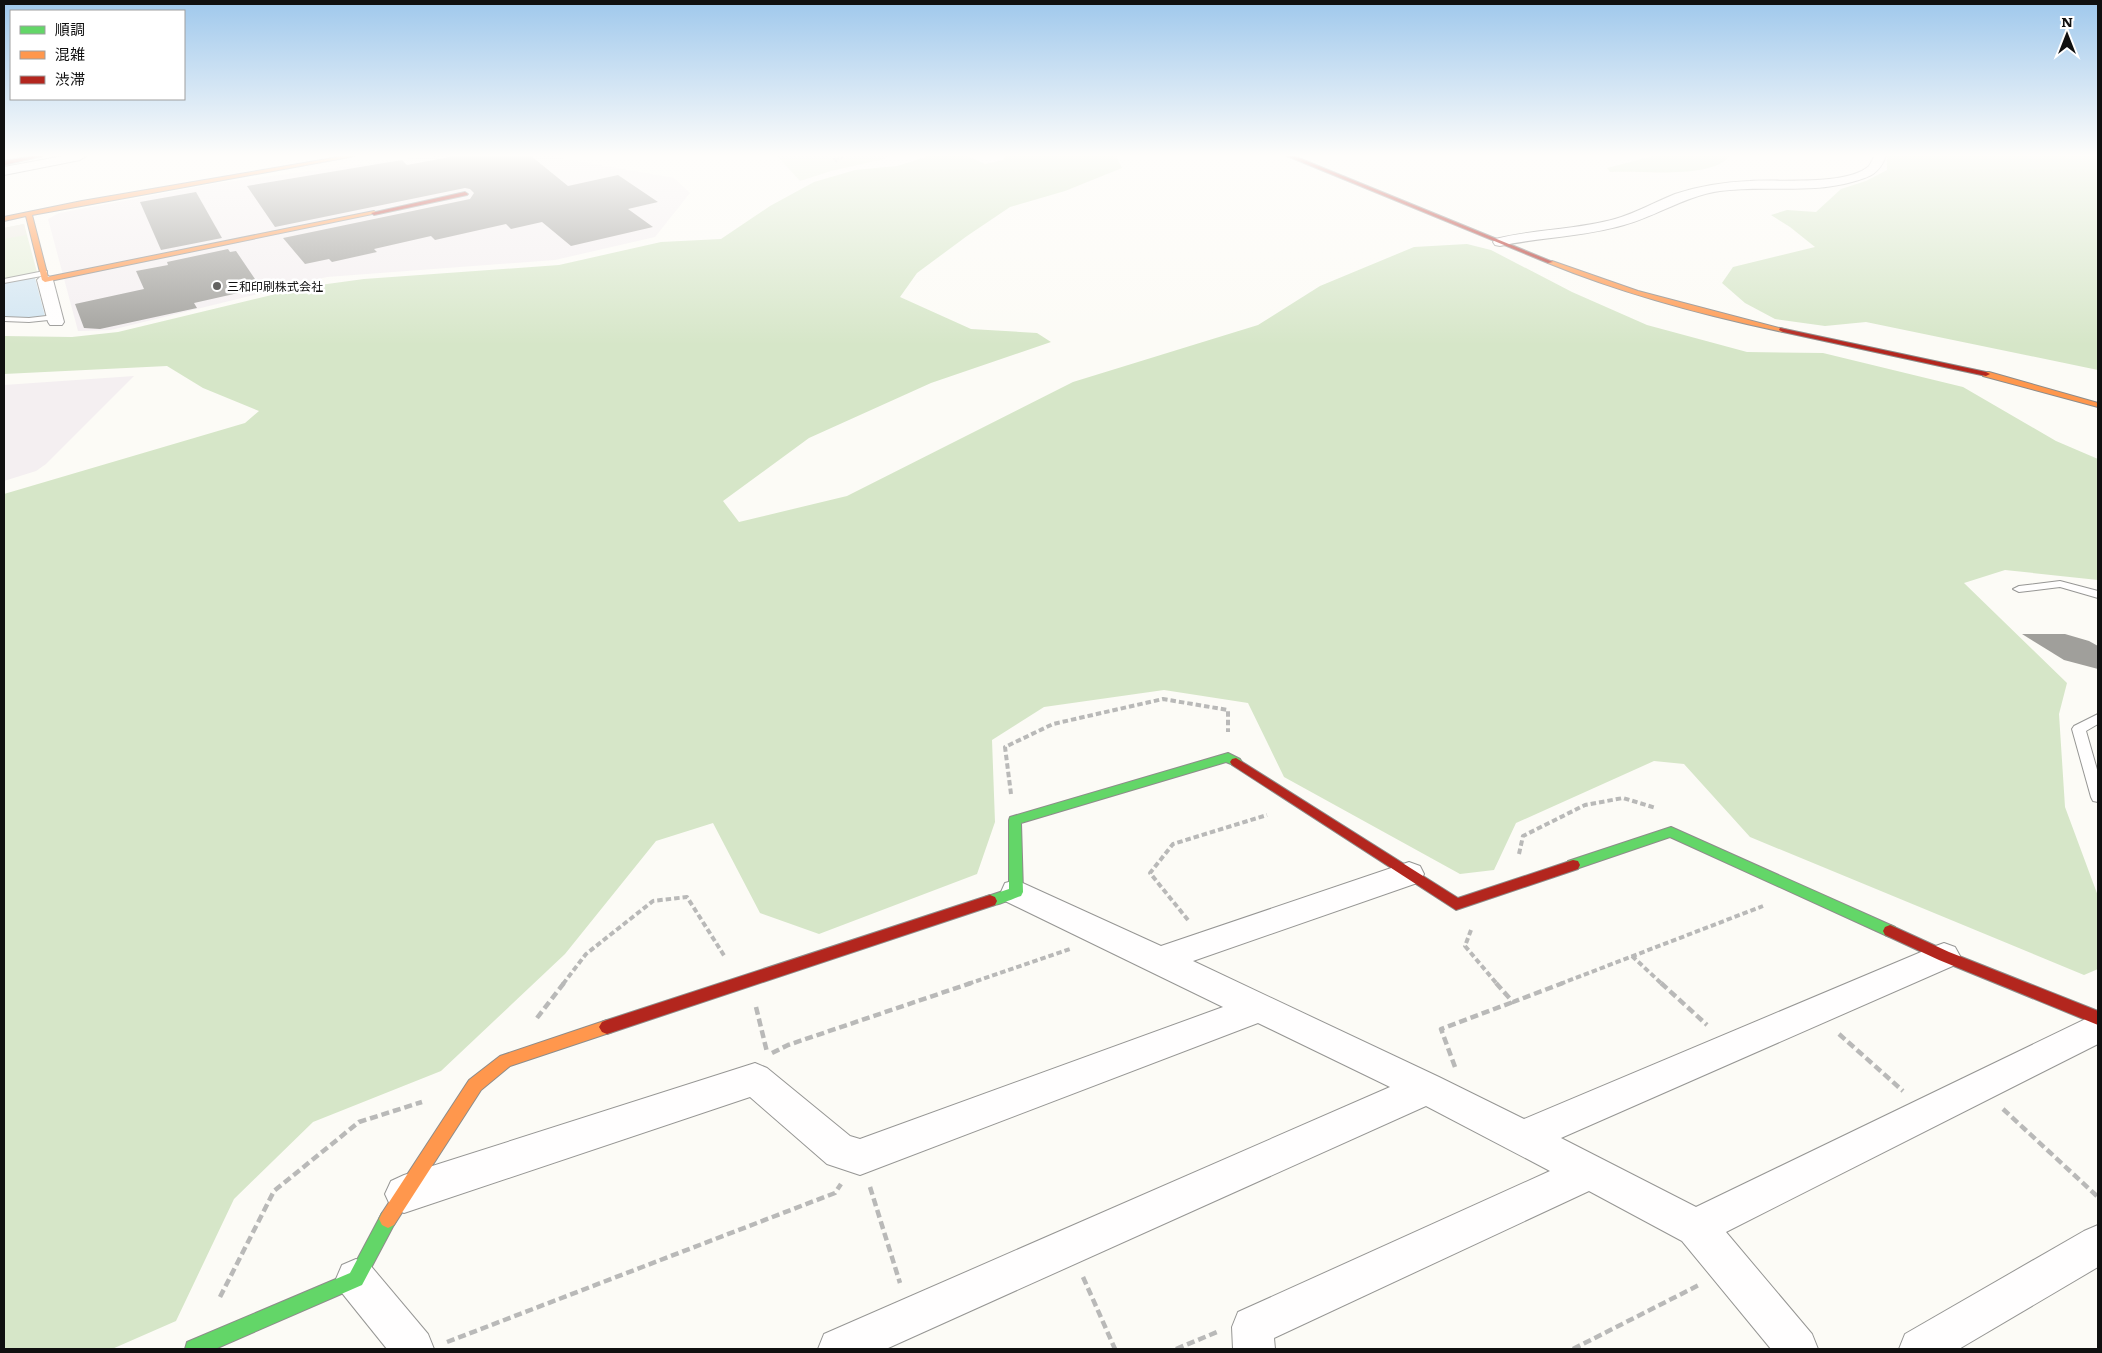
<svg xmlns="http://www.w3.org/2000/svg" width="2102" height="1353" font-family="Literata,'Noto Sans JP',serif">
<rect width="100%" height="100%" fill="#fcfbf6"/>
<g fill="#f4eff1">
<path d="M445 156H549L674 178 690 193 655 237 555 260 327 277 111 330 78 331 48 219 59 213 218 183 403 159Z"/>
<path d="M134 376 46 464 36 471 4 481V385Z"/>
</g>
<g fill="#e5efd9">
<path d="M777 156H888L884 159 831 171 800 181Z"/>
<path d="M24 224 37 272 4 279V228Z"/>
</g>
<g fill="#d6e6c8">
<path d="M929 156H968L985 164 1003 160 1006 156H1116L1122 168 1065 191 1010 207 967 236 917 273 900 297 971 329 1037 333 1051 342 931 383 809 438 723 501 739 522 847 496 1073 382 1258 325 1320 286 1414 247 1467 244 1491 250 1572 292 1647 325 1747 352 1823 353 1963 387 2056 441 2098 459V580L2005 570 1964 583 2067 683 2059 714 2065 807 2098 896V969L2084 975 1750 837 1684 764 1654 761 1516 823 1494 870 1460 874 1284 777 1248 703 1164 690 1044 707 992 740 995 822 977 874 819 934 760 913 713 823 656 841 565 954 441 1071 313 1122 234 1199 176 1321 112 1349H4V494L245 423 259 411 203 388 167 366 4 374V336L72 337 118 332 305 287 364 279 559 265 661 242 721 239 770 206 814 182 855 170 897 166Z"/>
<path d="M1653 156H1730C1711 180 1638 170 1610 172L1607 168Z"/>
<path d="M1887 156H2098V370L1866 322 1825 326 1775 319 1745 303 1722 283 1733 267 1815 247 1790 227 1771 215 1787 210 1816 212 1841 189 1866 181 1887 170Z"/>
</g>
<path fill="#eceae2" d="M24 224 26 235 4 239V228Z"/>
<path fill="#d1e5f2" d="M29 277 35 278 45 316 29 318H4V282Z"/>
<g fill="#a09f9b">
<path d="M455 156H531L568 186 618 175 658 202 628 209 653 227 571 246 542 222 511 229 506 224 435 240 431 236 374 249 377 252 332 262 329 259 305 264 283 238 470 199 474 193 470 189 465 188 275 227 247 186 402 160 407 165Z"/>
<path d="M196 192 222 238 161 250 140 202Z"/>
<path d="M228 249 230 252 236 251 261 288 194 303 197 308 100 329 84 328 75 304 144 289 136 271 168 265 167 262Z"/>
<path d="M2022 634H2065L2089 641 2098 646V669L2064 660Z"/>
</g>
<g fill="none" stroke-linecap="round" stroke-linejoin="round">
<defs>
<g id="lane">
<path d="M44 271H47V275L4 283V279Z"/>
<path d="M55 315H58V319L29 322 4 321V317L29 318Z"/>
<path d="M2060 581 2098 591V598L2060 587 2019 592 2013 589 2019 586Z"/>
<path d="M2098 714V724L2086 731 2098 773V802L2093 801 2091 797 2072 729 2074 726Z"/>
</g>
<g id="street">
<path d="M63 156H86L80 160 4 175V167Z"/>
<path d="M1874 156H1886C1879 174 1870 177 1852 182 1810 194 1763 185 1720 191 1685 196 1657 216 1624 225 1583 237 1541 237 1500 246L1495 245 1493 242 1495 239C1534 229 1576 230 1615 219 1636 213 1655 202 1675 194 1699 186 1724 182 1750 181 1779 179 1847 186 1869 166 1871 163 1873 159 1874 156Z"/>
<path d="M45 275 50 277 53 280 64 322 62 325H50L48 322 37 280 40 277Z"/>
<path d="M1409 862 1420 866 1424 874 1420 882 1193 961 1439 1077 1524 1119 1933 947 1944 943 1955 947 1960 956 1955 965 1561 1138 1696 1207 2098 1013V1044L1726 1232 1812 1334 1818 1349H1771L1682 1241 1589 1191 1274 1338 1275 1349H1233L1232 1327 1238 1312 1550 1171 1426 1106 886 1349H818L824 1334 1390 1087 1258 1023 860 1175 827 1164 750 1097 404 1213 391 1207 385 1194 391 1181 404 1175 755 1063 767 1068 850 1136 860 1139 1223 1007 1005 901 1001 892 1005 883 1016 880 1161 946Z"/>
<path d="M2098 1225V1267L1959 1349H1899L1905 1334 2084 1231Z"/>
<path d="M356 1259 370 1265 428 1334 434 1349H387L342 1293 336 1279 342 1265Z"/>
</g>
<g id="fast">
<path d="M1228 753 1240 759 1242 762 1240 765 1236 766 1226 762 1021 823 1023 892 1021 896C1011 899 995 908 985 905L983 901 985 897 1009 889V820L1010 817Z"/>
<path d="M1671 827 1895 927 1897 931 1895 935 1890 937 1885 935 1670 837 1573 870 1568 869 1566 865 1568 861Z"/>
<path d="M388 1210 394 1213 397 1219 362 1285 215 1349H185L187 1342 350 1273 382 1213Z"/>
</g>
<g id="slow">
<path d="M345 156H355L32 215 48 277 374 211 377 213 45 282 42 280 26 216 4 221V217L82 201Z"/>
<path d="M1548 261H1552L1638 291 1787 330 1783 332C1703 315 1624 294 1548 263Z"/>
<path d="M1983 372H1989L2098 403V407L1983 376Z"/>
<path d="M607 1020 612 1022 615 1027 612 1032 510 1066 481 1090 394 1225 388 1228 382 1225 379 1219 382 1213 469 1080 500 1056Z"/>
</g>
<g id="jam">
<path d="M34 156H43L4 165V161Z"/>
<path d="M1287 156H1294L1553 262 1548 263Z"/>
<path d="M465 192 468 194 467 195 374 215 371 213Z"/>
<path d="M1780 328 1986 372 1990 374 1986 376 1783 332 1779 330Z"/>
<path d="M1236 758 1458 898 1573 860 1578 861 1580 865 1578 869 1456 910 1232 765 1230 762 1232 759Z"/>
<path d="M990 895 995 897 997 901 995 905 607 1034 602 1032 599 1027 602 1022 607 1020Z"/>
<path d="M1890 925 1949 952 2098 1011V1025L1939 960 1885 935 1883 931 1885 927Z"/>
</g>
</defs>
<use href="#lane" stroke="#969694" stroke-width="2"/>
<use href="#street" stroke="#969694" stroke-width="2"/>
<use href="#fast" stroke="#8d8c8a" stroke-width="2"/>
<use href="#slow" stroke="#8d8c8a" stroke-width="2"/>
<use href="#jam" stroke="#8d8c8a" stroke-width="2"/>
<path stroke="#b9b9b8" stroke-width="2" stroke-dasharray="2.5 1" stroke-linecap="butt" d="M837 162 834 159 843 158"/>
<g stroke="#b9b9b8" stroke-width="4" stroke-dasharray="5.5 3" stroke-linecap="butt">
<path d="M1011 794 1005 747 1053 724 1163 699 1228 710V732"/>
<path d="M1519 854 1523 836 1585 805 1623 798 1656 808"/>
<path d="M1188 920 1150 873 1173 844 1267 815"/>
<path d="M1471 930 1465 946 1497 984"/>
<path d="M1632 956 1662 984"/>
<path d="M563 984 586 954 653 901 687 897 725 957"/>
<path d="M968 984 1070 949"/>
<path d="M1560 984 1763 906"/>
</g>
<g stroke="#b9b9b8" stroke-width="4.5" stroke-dasharray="8 4" stroke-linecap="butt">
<path d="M1496 983 1513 1002 1563 983"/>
<path d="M1661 983 1707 1025"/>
<path d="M756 1007 767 1052"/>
<path d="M537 1018 564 983"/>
<path d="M1839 1034 1903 1091"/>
<path d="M772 1053 788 1045 971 983"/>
<path d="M1455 1067 1441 1029 1513 1002"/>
<path d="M2003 1109 2098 1197"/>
<path d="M870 1187 900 1283"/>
<path d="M1083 1277 1115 1349"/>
<path d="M220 1297 274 1191 359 1122 422 1102"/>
<path d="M447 1342 835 1193 841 1184"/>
<path d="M1176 1349 1217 1332"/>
<path d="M1573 1349 1699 1285"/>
</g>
<use href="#lane" fill="#fffefe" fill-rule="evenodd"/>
<use href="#street" fill="#fffefe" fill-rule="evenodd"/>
<use href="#fast" fill="#63d668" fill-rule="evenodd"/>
<use href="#slow" fill="#ff974d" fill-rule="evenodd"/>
<use href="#jam" fill="#b3261e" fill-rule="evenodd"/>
</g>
<linearGradient id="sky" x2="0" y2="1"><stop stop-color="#9fc8ec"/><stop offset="0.45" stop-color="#fefdfb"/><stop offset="1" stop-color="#fefdfb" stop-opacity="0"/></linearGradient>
<rect width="2102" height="345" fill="url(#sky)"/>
<circle fill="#636260" stroke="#fff" stroke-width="2" cx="217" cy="286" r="5"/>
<g text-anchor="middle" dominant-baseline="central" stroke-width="5" stroke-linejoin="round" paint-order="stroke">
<g font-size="12" fill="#101010" stroke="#fff" text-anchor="start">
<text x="227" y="286">三和印刷株式会社</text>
</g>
</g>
<rect width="2102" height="1353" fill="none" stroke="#101010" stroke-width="10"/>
<rect x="10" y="10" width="175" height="90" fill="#ffffff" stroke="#9f9f9f"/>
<rect x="20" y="26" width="25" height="8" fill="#63d668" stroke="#9f9f9f"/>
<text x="55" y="35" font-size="15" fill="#101010">順調</text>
<rect x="20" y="51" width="25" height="8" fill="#ff974d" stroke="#9f9f9f"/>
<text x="55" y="60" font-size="15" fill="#101010">混雑</text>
<rect x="20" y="76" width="25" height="8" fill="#b3261e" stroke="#9f9f9f"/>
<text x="55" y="85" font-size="15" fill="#101010">渋滞</text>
<g transform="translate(2067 35)" stroke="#ffffff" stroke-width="4" paint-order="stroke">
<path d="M0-4L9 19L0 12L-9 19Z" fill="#101010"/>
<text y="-8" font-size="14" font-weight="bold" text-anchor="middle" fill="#101010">N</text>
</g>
</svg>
